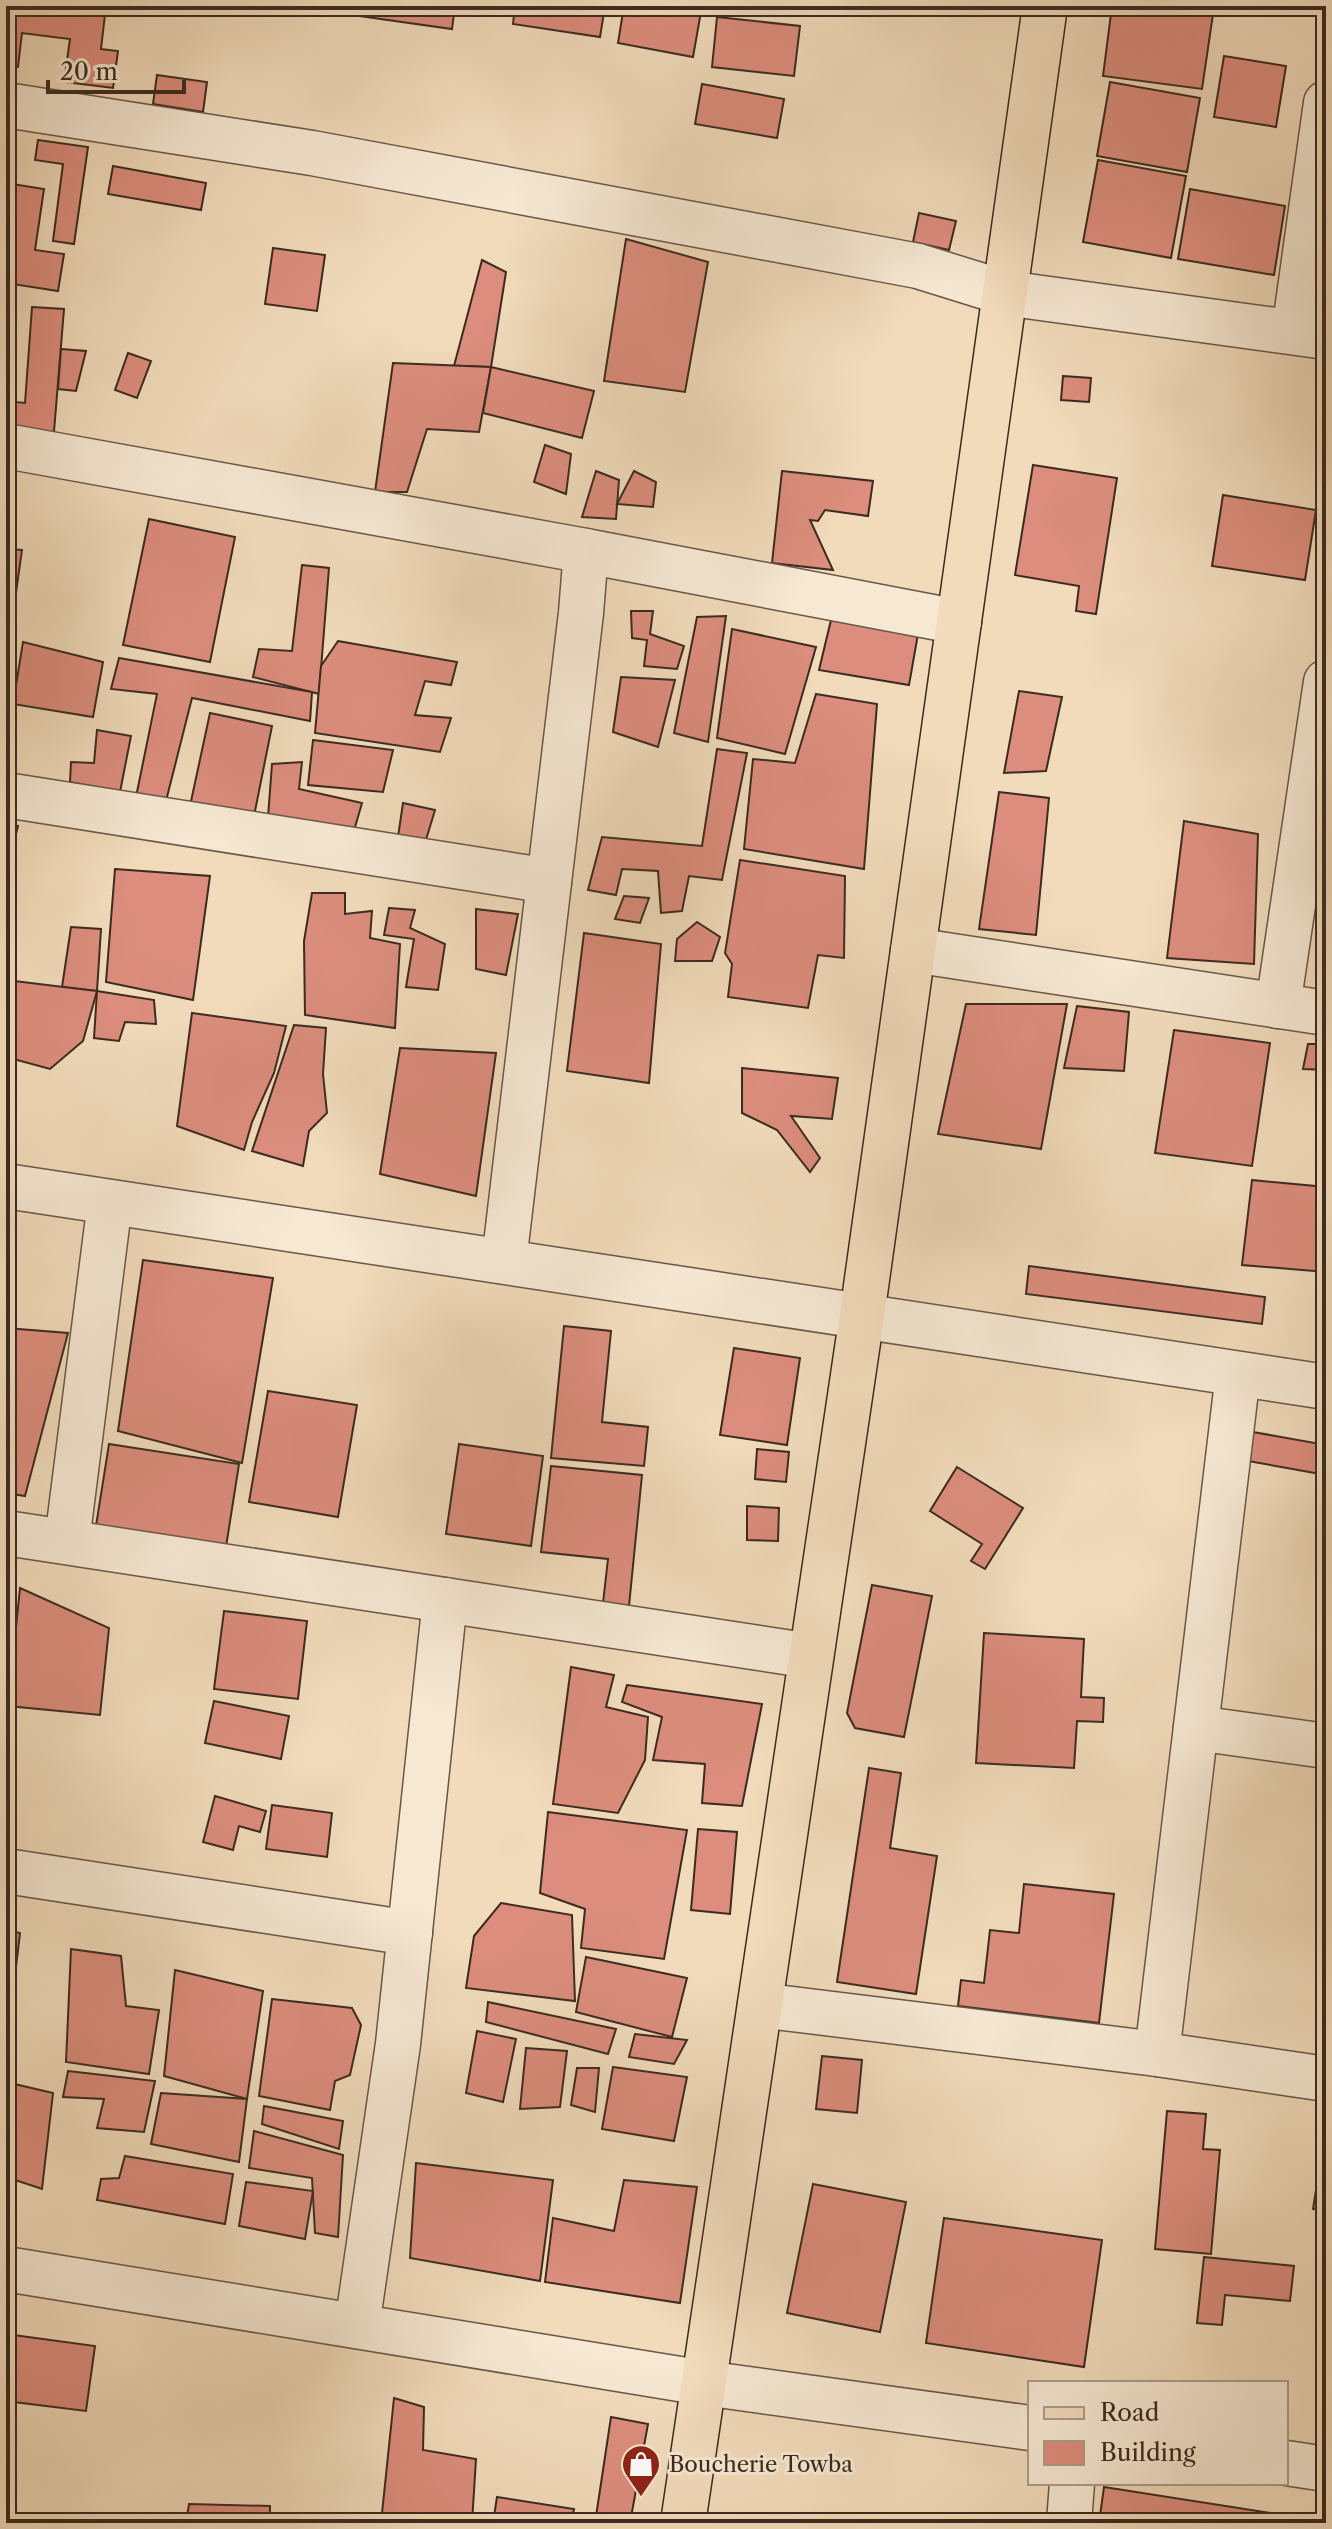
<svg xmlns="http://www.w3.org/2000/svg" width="1332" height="2529" font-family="'Libre Caslon Text',serif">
<rect width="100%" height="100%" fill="#f1dbbb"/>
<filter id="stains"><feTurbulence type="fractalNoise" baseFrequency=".0025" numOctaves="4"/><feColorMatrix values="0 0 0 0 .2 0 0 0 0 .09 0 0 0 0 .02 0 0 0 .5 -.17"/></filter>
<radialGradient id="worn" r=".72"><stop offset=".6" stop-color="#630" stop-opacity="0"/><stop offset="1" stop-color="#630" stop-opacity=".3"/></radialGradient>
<g fill="#dc8d7d" stroke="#3c2b20" stroke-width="2">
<path d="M7 6H106L101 49 118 51 113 88 64 82 70 39 22 33 18 67 6 66Z"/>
<path d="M302 6H455L452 29 302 8Z"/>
<path d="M515 6H605L600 37 513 24Z"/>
<path d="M624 6H702L693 57 618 43Z"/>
<path d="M1112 6H1157L1213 14 1202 89 1103 76Z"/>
<path d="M717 17 800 26 794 76 712 67Z"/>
<path d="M1224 56 1286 66 1276 127 1214 117Z"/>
<path d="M157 75 207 82 203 112 153 104Z"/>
<path d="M1110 82 1200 98 1187 172 1097 156Z"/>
<path d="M702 84 784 99 777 138 695 124Z"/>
<path d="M38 140 88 147 74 244 53 241 63 164 35 160Z"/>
<path d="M1098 160 1186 176 1171 258 1083 242Z"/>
<path d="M113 166 206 183 201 210 108 194Z"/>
<path d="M6 183 44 189 35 250 64 254 58 291 6 283Z"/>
<path d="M1190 189 1285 206 1274 275 1178 259Z"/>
<path d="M919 213 956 221 949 250 913 242Z"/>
<path d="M626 239 708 262 685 392 604 381Z"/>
<path d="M273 248 325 255 317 311 265 304Z"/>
<path d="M482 260 506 272 491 367 454 366Z"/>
<path d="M32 307 64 309 53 444 6 440V401L25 403Z"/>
<path d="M61 349 86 351 76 391 58 389Z"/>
<path d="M128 353 151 361 137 398 115 390Z"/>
<path d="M393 363 491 367 479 432 427 429 407 492H375Z"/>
<path d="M491 367 594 391 582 438 483 413Z"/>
<path d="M1063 376 1091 378 1089 402 1061 400Z"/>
<path d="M545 445 571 454 566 494 534 482Z"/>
<path d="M1033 465 1117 478 1096 614 1076 611 1079 586 1015 575Z"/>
<path d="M596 471 619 480 616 519 582 517Z"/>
<path d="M634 471 656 482 653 507 617 504Z"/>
<path d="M782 471 873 481 868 516 825 510 818 521 810 520 833 570 772 563Z"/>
<path d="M1223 495 1316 510 1305 580 1212 566Z"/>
<path d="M149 519 235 537 210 662 123 645Z"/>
<path d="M6 549 22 550 6 664Z"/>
<path d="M302 565 329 568 319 694 253 677 259 649 292 651Z"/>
<path d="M631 611H653L650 634 684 646 677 669 644 666 647 640 632 638Z"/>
<path d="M726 616 708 742 674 733 697 617Z"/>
<path d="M831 620 918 634 909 685 819 670Z"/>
<path d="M732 629 816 647 785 754 717 738Z"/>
<path d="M338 641 457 662 451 685 425 681 415 715 451 718 440 752 315 733 321 666Z"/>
<path d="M23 642 103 662 93 717 13 704Z"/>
<path d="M119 658 312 692 310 721 192 698 166 801 136 797 157 694 111 689Z"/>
<path d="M621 677 675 680 658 747 613 732Z"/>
<path d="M1019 691 1062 697 1046 771 1004 773Z"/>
<path d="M816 694 877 704 864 869 744 849 753 759 795 763Z"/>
<path d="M210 713 272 726 254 816 190 806Z"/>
<path d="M97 730 131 736 120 792 70 782 71 762 94 763Z"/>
<path d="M313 740 393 750 383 792 308 785Z"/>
<path d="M717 749 747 753 722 880 689 876 682 911 661 913 658 871 622 869 616 895 588 890 602 837 702 846Z"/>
<path d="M302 762 299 789 362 803 353 834 268 817 272 764Z"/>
<path d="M999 792 1049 798 1036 935 979 929Z"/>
<path d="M403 803 435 810 425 843 398 837Z"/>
<path d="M1184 821 1258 834 1254 964 1167 958Z"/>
<path d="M6 823 18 826 6 873Z"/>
<path d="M740 860 845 876 844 958 818 955 808 1008 728 997 732 964 725 953Z"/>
<path d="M115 869 210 876 193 1000 106 982Z"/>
<path d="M312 893H345V914L372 911 370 938 400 944 395 1028 305 1015 304 941Z"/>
<path d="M624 896 649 898 640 923 615 919Z"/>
<path d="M389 908 415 910 410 928 445 944 438 990 406 987 414 939 384 935Z"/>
<path d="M476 909 518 914 506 975 476 969Z"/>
<path d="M697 922 720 937 712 961H675L677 939Z"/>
<path d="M71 927 101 929 97 991 62 987Z"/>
<path d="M584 933 661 944 649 1083 567 1071Z"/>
<path d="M6 980 97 991 83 1041 50 1069 6 1057Z"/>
<path d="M97 991 154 1000 156 1024 125 1022 119 1041 94 1038Z"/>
<path d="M966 1004H1067L1041 1149 938 1134Z"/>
<path d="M1077 1006 1129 1012 1124 1071 1064 1068Z"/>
<path d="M192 1013 286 1026 274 1073 252 1122 244 1150 177 1126Z"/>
<path d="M294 1025 326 1028 323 1074 327 1113 309 1131 303 1166 252 1151Z"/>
<path d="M1174 1030 1270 1043 1252 1166 1155 1153Z"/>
<path d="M1308 1044H1326V1070L1303 1069Z"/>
<path d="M400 1048 496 1053 476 1196 380 1174Z"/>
<path d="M742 1068 838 1078 832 1119 791 1116 820 1158 810 1172 777 1130 742 1113Z"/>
<path d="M1252 1180 1326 1187V1272L1242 1265Z"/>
<path d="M143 1260 273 1278 242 1463 118 1431Z"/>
<path d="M1029 1266 1265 1297 1262 1324 1026 1294Z"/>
<path d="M564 1326 611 1331 602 1422 648 1427 644 1466 551 1458Z"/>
<path d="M6 1328 68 1333 25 1496 6 1493Z"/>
<path d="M734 1348 800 1358 787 1445 720 1435Z"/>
<path d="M268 1391 357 1405 338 1517 249 1502Z"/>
<path d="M1253 1432 1326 1445V1475L1248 1461Z"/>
<path d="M109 1444 239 1464 226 1547 96 1526Z"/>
<path d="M459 1444 543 1456 531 1546 446 1534Z"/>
<path d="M757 1449 789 1452 786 1482 755 1479Z"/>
<path d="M551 1466 642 1475 629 1606 603 1603 608 1559 541 1552Z"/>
<path d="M957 1467 1023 1508 985 1569 971 1561 982 1544 930 1511Z"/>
<path d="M747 1506 779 1508 778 1541 747 1540Z"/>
<path d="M872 1585 932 1596 904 1737 855 1728 847 1713Z"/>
<path d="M20 1588 109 1628 100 1715 8 1706Z"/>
<path d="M224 1611 307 1621 298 1699 214 1689Z"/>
<path d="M984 1633 1084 1639 1081 1697 1104 1698 1103 1722 1077 1721 1074 1768 976 1763Z"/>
<path d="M571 1667 614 1675 606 1707 648 1717 645 1760 618 1813 553 1804Z"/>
<path d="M627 1685 762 1704 742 1806 702 1803 705 1764 653 1760 662 1717 622 1702Z"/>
<path d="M214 1701 289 1716 281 1759 205 1743Z"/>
<path d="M869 1768 901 1773 890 1848 937 1856 916 1994 837 1982Z"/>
<path d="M215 1796 266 1811 260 1832 239 1826 233 1850 203 1842Z"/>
<path d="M272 1805 332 1813 327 1857 266 1849Z"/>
<path d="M548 1812 687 1830 664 1959 581 1948 585 1909 540 1893Z"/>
<path d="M698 1829 737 1832 730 1914 691 1910Z"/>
<path d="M1024 1884 1114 1894 1099 2023 958 2006 961 1980 984 1983 990 1930 1019 1933Z"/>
<path d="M501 1903 572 1915 575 2001 466 1988 474 1936Z"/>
<path d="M6 1930 20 1933 6 2052Z"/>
<path d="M71 1949 121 1956 126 2006 159 2010 149 2074 66 2062Z"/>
<path d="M586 1957 687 1978 672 2037 576 2012Z"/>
<path d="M175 1970 263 1991 247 2099 164 2076Z"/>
<path d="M272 1999 352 2008 361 2025 350 2075 335 2081 330 2110 259 2096Z"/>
<path d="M488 2002 616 2029 608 2054 486 2022Z"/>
<path d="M477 2031 516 2039 503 2102 466 2093Z"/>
<path d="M635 2034 687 2040 674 2064 629 2057Z"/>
<path d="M526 2048 567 2051 560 2107 520 2109Z"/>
<path d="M822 2056 862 2060 857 2113 816 2109Z"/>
<path d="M613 2067 687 2077 674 2141 602 2129Z"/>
<path d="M577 2068H599L595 2112 571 2105Z"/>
<path d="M68 2071 155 2081 144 2132 97 2128 104 2099 63 2097Z"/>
<path d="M6 2082 53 2093 42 2189 6 2177Z"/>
<path d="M161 2093 247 2099 239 2162 151 2144Z"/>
<path d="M264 2106 343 2121 339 2149 262 2124Z"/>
<path d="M1167 2111 1206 2114 1203 2149 1220 2150 1211 2254 1155 2249Z"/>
<path d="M254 2131 343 2155 338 2237 315 2233 312 2178 249 2168Z"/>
<path d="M1325 2133H1326V2211L1313 2209Z"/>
<path d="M125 2156 233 2174 225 2224 97 2200 101 2179 119 2178Z"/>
<path d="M416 2163 553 2180 540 2281 410 2258Z"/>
<path d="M624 2180 697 2187 680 2303 545 2282 553 2218 614 2231Z"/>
<path d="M246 2182 313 2191 305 2239 239 2226Z"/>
<path d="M813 2184 906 2202 880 2332 787 2313Z"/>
<path d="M944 2218 1102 2240 1084 2367 926 2343Z"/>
<path d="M1204 2257 1294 2266 1290 2301 1225 2295 1222 2325 1197 2323Z"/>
<path d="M6 2334 95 2346 86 2411 6 2401Z"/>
<path d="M394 2398 424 2407 423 2450 476 2459 472 2523H381Z"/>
<path d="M611 2417 648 2424 630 2523H595Z"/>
<path d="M1104 2487 1303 2518V2523H1099Z"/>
<path d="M497 2497 574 2509 571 2523H493Z"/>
<path d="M189 2504 270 2506V2523H186Z"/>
</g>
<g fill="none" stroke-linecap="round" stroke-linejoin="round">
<defs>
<g id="minor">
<path d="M6 105 312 153 918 266 1005 293 1326 337"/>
<path d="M1294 332 1326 103"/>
<path d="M6 446 586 551 581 613 504 1261"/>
<path d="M586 551 959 622"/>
<path d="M6 795 549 881"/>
<path d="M913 950 1326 1013"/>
<path d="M1278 1006 1326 682"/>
<path d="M6 1186 1326 1387"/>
<path d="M6 1533 811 1656"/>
<path d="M67 1541 110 1202"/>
<path d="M1196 1728 1326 1746"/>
<path d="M6 1871 410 1933"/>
<path d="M760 2005 1157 2054 1326 2079"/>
<path d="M1157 2054 1238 1374"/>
<path d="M6 2269 704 2383 1030 2428"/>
<path d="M357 2326 398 2044 445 1600"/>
<path d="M1286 2463 1326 2469"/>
<path d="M1069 2523 1072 2483"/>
</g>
<path id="major" d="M683 2523 862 1315 1045 6"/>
</defs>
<use href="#minor" stroke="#695747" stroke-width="47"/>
<use href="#major" stroke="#3c2b20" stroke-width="47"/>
<use href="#minor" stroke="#f6e8d3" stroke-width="44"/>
<use href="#major" stroke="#f1dbbb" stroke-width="44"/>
</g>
<defs>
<symbol id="shop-pin" viewBox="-11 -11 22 30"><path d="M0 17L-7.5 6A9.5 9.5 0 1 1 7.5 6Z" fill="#8f2418" stroke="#f6e8d3"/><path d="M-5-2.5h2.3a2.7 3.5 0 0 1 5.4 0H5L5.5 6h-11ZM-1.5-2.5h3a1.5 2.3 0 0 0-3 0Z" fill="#fff"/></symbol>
</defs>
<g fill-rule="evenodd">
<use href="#shop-pin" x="619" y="2442" width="44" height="60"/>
</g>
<g text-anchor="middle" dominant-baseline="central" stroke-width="6" stroke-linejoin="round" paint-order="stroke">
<g font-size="22" fill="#3c2b20" stroke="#f6e8d3" text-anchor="start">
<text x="669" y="2464">Boucherie Towba</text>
</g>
</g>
<rect width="1332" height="2529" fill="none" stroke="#f1dbbb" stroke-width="32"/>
<rect x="8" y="8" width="1316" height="2513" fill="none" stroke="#3c2b20" stroke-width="4"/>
<rect x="16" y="16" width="1300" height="2497" fill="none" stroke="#3c2b20" stroke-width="2"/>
<rect x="1028" y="2381" width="260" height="104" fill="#f6e8d3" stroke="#ac9c8b" stroke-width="2"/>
<rect x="1044" y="2407" width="40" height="12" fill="#f1dbbb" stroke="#ac9c8b" stroke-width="2"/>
<text x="1100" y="2421" font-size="24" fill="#3c2b20">Road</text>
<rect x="1044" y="2441" width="40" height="24" fill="#dc8d7d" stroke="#ac9c8b" stroke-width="2"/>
<text x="1100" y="2461" font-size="24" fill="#3c2b20">Building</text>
<path d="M48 80v12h136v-12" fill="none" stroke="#3c2b20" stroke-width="4"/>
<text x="60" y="80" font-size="24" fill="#3c2b20" stroke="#f6e8d3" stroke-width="6" paint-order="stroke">20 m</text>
<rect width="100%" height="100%" filter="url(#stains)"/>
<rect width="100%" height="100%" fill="url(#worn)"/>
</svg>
